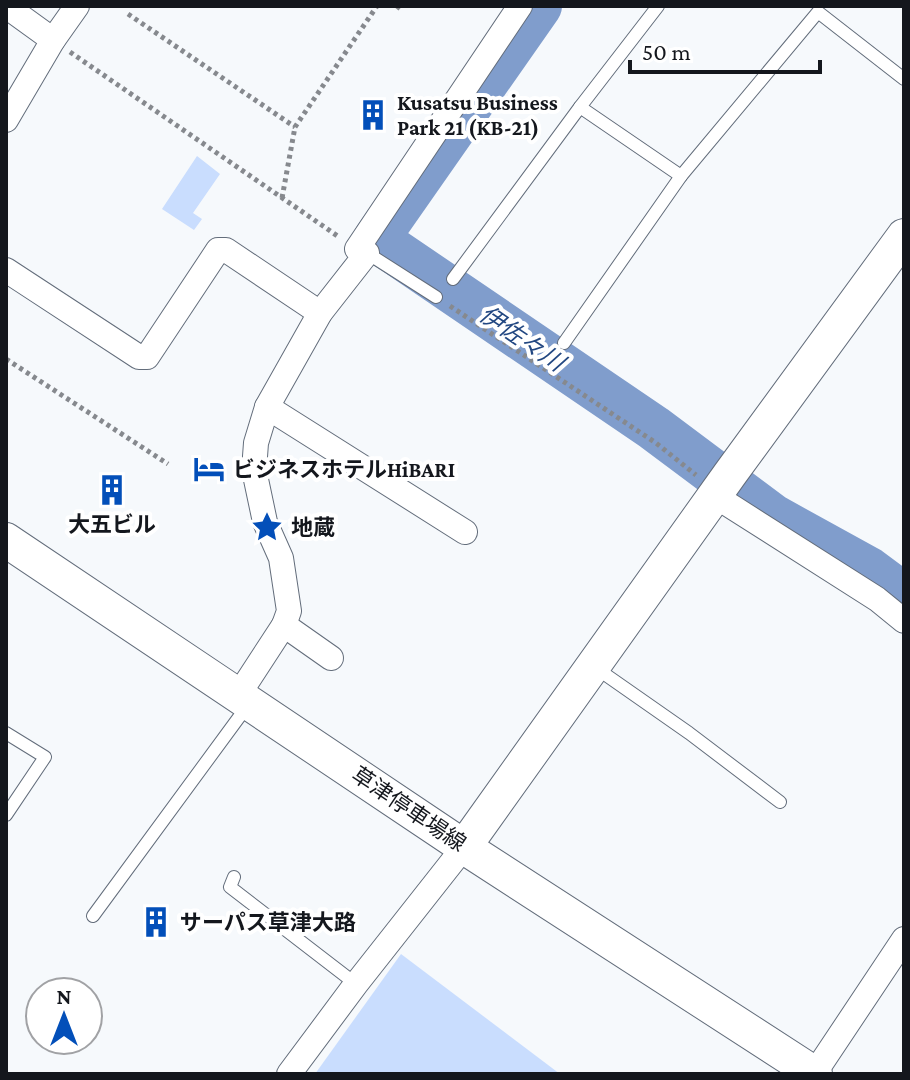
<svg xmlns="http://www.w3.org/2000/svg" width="910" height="1080" font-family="'Crimson Pro','Noto Sans JP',serif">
<rect width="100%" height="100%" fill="#f6f9fc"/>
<g fill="#c9ddfe">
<path d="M197 156 220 174 193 213 202 219 194 230 162 209Z"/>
<path d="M401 954 560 1074H315Z"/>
</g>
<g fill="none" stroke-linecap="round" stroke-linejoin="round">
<path stroke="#809dcc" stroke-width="46" d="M539 6 376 239 654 428 773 517 869 570 904 596"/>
<defs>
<g id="lane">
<path d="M580 107 658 6"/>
<path d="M367 253 436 297"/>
<path d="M453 279 580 107 681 176 818 12 904 79"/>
<path d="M564 343 681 176"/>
<path d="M596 668 689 733 780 802"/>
<path d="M6 733 45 757 6 815"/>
<path d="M234 877 230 887 356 984"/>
<path d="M93 916 248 705"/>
</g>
<g id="street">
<path d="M6 6 53 40"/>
<path d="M6 120 53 40 77 6"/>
<path d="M6 270 139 357H147L218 250H226L320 313"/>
<path d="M267 407 465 532"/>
<path d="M715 496 877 599 904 621"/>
<path d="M284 625 331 658"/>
<path d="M239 694 284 625 289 611 281 558 265 522 254 470 256 443 267 407 320 313 367 253 357 249 520 6"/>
<path d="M289 1074 356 984 464 847"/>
<path d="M814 1074 904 939"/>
</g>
<g id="secondary">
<path d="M6 540 464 847 815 1074"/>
<path d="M464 847 730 474 904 236"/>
</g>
</defs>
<use href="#lane" stroke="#636d7b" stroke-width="14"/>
<use href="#street" stroke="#636d7b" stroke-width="26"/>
<use href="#secondary" stroke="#636d7b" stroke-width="36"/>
<g stroke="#86898e" stroke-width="5" stroke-dasharray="4 4" stroke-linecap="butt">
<path d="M397 6 403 11"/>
<path d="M128 14 295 127"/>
<path d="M70 52 339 237"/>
<path d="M282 198 295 127 377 6"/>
<path d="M450 306 656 443 696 475"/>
<path d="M6 359 168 464"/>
</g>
<use href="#lane" stroke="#fff" stroke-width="12"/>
<use href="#street" stroke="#fff" stroke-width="24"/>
<use href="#secondary" stroke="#fff" stroke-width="34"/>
</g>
<defs>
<symbol id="building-bare" viewBox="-9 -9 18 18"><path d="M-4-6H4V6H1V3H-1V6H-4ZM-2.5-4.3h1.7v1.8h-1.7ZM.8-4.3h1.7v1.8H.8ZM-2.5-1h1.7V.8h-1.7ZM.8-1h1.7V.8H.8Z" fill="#034fb9" stroke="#fff" stroke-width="2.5" paint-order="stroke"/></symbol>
<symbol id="hotel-bare" viewBox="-9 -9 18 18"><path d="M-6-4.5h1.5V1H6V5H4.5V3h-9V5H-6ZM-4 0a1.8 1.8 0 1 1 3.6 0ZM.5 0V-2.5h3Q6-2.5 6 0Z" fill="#034fb9" stroke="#fff" stroke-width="2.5" paint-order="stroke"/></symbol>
<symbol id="sight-bare" viewBox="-9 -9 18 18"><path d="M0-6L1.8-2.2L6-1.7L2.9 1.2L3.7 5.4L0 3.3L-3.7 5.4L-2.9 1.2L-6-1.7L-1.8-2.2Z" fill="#034fb9" stroke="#fff" stroke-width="2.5" paint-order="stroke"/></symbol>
</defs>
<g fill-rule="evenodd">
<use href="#building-bare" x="351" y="93" width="44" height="44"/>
<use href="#hotel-bare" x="187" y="447" width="44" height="44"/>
<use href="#building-bare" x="90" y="468" width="44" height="44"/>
<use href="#sight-bare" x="245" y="505" width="44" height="44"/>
<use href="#building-bare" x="134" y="900" width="44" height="44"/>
</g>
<g text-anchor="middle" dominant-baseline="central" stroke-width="8" stroke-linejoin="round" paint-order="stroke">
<g font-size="22" font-weight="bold" fill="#14171d" stroke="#fff" text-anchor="start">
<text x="397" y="102">Kusatsu Business<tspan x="397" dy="25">Park 21 (KB-21)</tspan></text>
<text x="233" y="469">ビジネスホテルHiBARI</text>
<text x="112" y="524" text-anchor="middle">大五ビル</text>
<text x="291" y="527">地蔵</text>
<text x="180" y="922">サーパス草津大路</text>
</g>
<g font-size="22" fill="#14171d" stroke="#fff">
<text transform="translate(409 809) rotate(34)">草津停車場線</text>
</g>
<g font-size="24" font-style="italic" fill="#234882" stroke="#fff">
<text transform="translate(522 338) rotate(34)">伊佐々川</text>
</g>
</g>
<rect width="910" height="1080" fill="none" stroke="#14171d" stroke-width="16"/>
<g transform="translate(64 1016)"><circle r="38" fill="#ffffff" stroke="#a1a2a5" stroke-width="2"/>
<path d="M0-6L14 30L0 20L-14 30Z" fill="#034fb9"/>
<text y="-12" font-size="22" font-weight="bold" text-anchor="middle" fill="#14171d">N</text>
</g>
<path d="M630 60v12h190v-12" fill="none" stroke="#14171d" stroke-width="4"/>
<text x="642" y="60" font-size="24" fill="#14171d" stroke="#ffffff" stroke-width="6" paint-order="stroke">50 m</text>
</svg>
